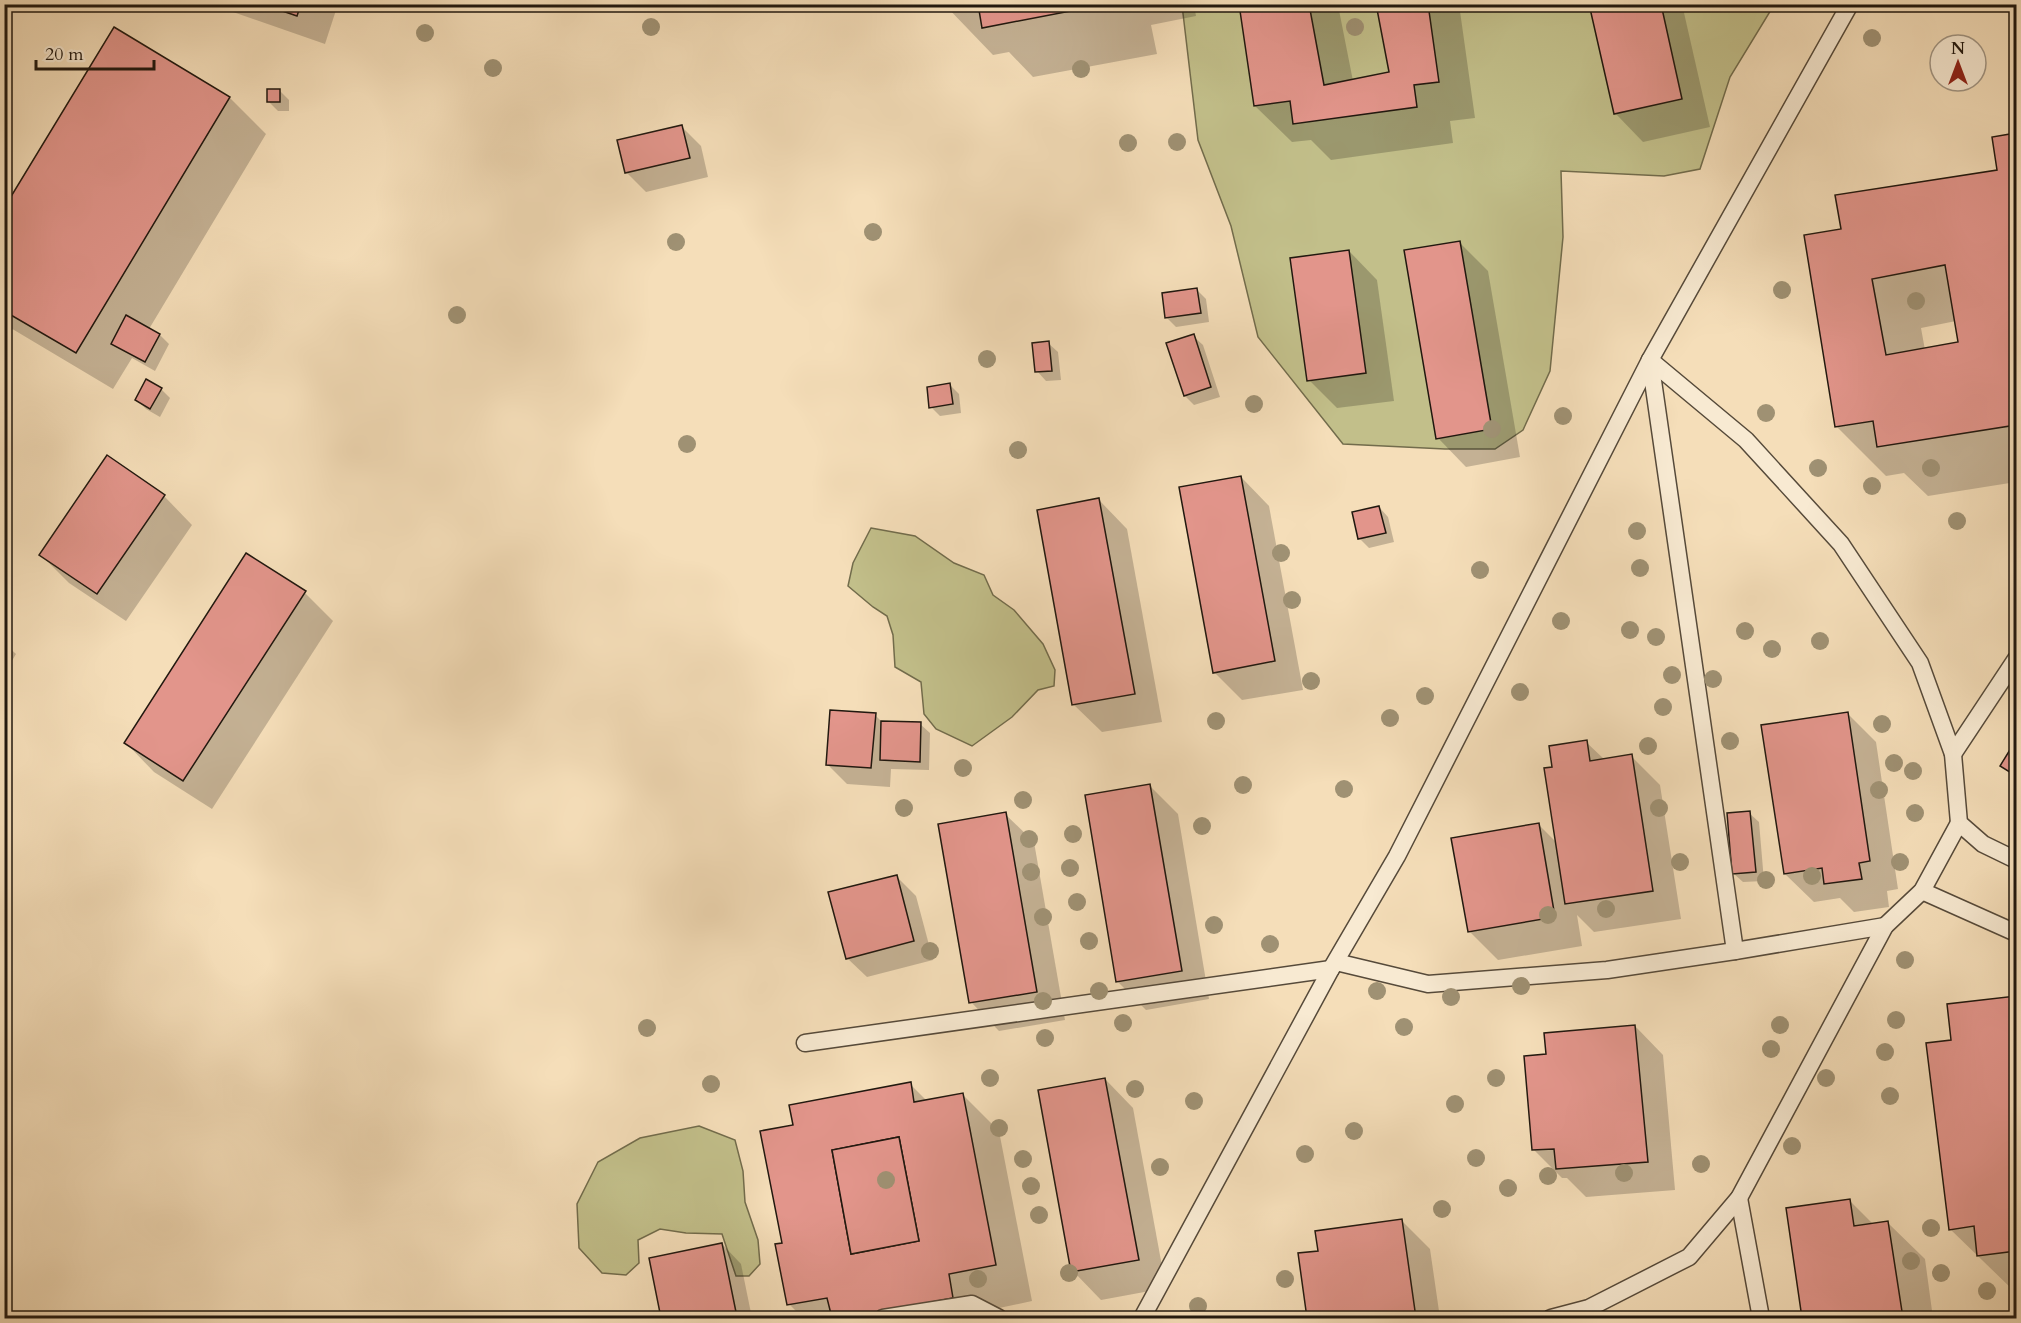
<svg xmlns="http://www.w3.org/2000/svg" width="2021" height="1323" font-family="Cardo,serif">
<rect width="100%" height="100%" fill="#f5deb9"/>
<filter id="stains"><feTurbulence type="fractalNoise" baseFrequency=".00333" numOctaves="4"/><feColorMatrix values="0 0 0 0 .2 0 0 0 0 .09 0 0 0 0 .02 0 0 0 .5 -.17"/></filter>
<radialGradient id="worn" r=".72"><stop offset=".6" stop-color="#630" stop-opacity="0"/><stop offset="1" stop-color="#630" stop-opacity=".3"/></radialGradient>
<g fill="#c2bf8a" stroke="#726c4c" stroke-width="1.5">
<path d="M1182 5H1774L1730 77 1700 169 1664 176 1561 171 1563 237 1550 371 1523 430 1495 449H1445L1343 444 1258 337 1231 226 1198 140Z"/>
<path d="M871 528 915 536 954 563 984 575 993 595 1014 610 1043 644 1055 670 1054 686 1038 690 1012 717 972 746 936 729 924 714 921 682 895 667 893 635 887 616 873 607 848 586 853 563Z"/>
<path d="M699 1126 735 1140 743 1171 745 1202 758 1240 760 1264 749 1276H736L722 1234 686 1233 660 1229 638 1240 639 1263 626 1275 602 1273 579 1248 577 1204 598 1162 640 1138Z"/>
</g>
<g fill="#0003" fill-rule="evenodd">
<path d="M210 4H338L325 44Z"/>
<path d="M944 4H1194L1196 16 1151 25 1157 54 1033 77 1009 52 993 55Z"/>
<path d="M1241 4H1369L1339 10 1353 81 1391 74 1378 4H1459L1475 118 1450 121 1453 143 1331 160 1311 140 1292 142 1255 106Z"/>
<path d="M1590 4H1682L1710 127 1643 142 1615 113Z"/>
<path d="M115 29 230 98 266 134 149 329 160 335 169 344 155 371 132 358 113 389 4 324V211Z"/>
<path d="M280 91 289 100V111H278L269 102Z"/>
<path d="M681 126 701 146 708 177 646 192 626 172Z"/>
<path d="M2016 135V482L1928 496 1904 473 1886 476 1836 426 1842 230 1999 171 1993 138ZM1956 321 1960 343 1925 350 1921 328Z"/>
<path d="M1459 242 1488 271 1520 457 1466 467 1438 438Z"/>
<path d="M1349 251 1377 280 1394 401 1337 408 1309 380Z"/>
<path d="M1196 289 1206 299 1209 322 1176 327 1167 318Z"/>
<path d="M1193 336 1203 345 1220 397 1194 405 1185 396Z"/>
<path d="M1048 343 1058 352 1061 380 1046 381 1037 371Z"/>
<path d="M950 385 959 394 961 413 940 416 931 407Z"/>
<path d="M161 389 170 398 160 417 146 409 137 400Z"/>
<path d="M108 457 164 496 192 525 126 621 69 583 41 555Z"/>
<path d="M1241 477 1269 506 1303 690 1242 700 1214 672Z"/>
<path d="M1099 500 1127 529 1162 722 1102 732 1073 704Z"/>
<path d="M1379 507 1388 517 1394 542 1369 548 1359 538Z"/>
<path d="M305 593 333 621 212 809 154 772 126 743Z"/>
<path d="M4 643 16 654 7 669 4 667Z"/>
<path d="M1847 713 1876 742 1898 889 1887 891 1889 907 1854 912 1840 898 1814 902 1785 874Z"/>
<path d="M875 715 883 723 920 724 930 733 929 770 891 769 890 787 847 784 827 764Z"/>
<path d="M1586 742 1605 760 1631 756 1660 785 1681 919 1594 932 1577 915 1582 946 1498 960 1469 931 1539 825 1557 843 1554 768Z"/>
<path d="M2016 743V780L2002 765Z"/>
<path d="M1149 785 1178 814 1209 999 1146 1010 1118 982Z"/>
<path d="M1749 813 1759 822 1764 881 1743 882 1733 873Z"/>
<path d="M1005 814 1034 842 1065 1020 999 1031 971 1002Z"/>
<path d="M897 877 916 896 933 960 867 977 847 958Z"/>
<path d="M2016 997V1292H2015L1950 1229 1953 1041 1948 1006Z"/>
<path d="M1635 1026 1663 1055 1675 1190 1586 1197 1567 1178H1562L1534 1150 1547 1056Z"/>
<path d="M1105 1079 1133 1108 1166 1288 1101 1300 1073 1271Z"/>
<path d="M910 1084 927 1101 962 1094 999 1131 1032 1301 985 1311 986 1318H803L789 1304 784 1244 795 1126Z"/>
<path d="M1849 1200 1874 1225 1888 1223 1925 1259 1933 1318H1804L1787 1209Z"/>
<path d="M1401 1220 1430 1249 1440 1318H1309L1299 1255 1320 1252Z"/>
<path d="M722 1244 741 1264 752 1318H663L650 1259Z"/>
</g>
<g fill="#e2958b" stroke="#21180f" stroke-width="1.5" fill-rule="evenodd">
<path d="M262 4H301L297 16Z"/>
<path d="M978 4H1107L982 28Z"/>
<path d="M1239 4H1309L1324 85 1389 72 1376 4H1428L1439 82 1414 85 1417 107 1293 124 1290 101 1254 106Z"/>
<path d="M1589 4H1661L1682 99 1614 114Z"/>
<path d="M114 27 230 97 76 353 4 311V208Z"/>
<rect x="267" y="89" width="13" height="13"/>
<path d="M682 125 690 158 625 173 617 140Z"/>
<path d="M2016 133V425L1877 447 1873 421 1835 427 1804 235 1841 229 1835 195 1997 170 1992 137ZM1945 265 1958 342 1886 355 1872 279Z"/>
<path d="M1460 241 1492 429 1436 439 1404 250Z"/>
<path d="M1349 250 1366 373 1307 381 1290 258Z"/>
<path d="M1197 288 1201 313 1165 318 1162 293Z"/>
<path d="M126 315 160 334 145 362 111 344Z"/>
<path d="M1194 334 1211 387 1184 396 1166 343Z"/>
<path d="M1049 341 1052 371 1035 372 1032 343Z"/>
<path d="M146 379 162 388 150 409 135 400Z"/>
<path d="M950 383 953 404 929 408 927 387Z"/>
<path d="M107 455 165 495 97 594 39 555Z"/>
<path d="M1241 476 1275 661 1213 673 1179 487Z"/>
<path d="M1099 498 1135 694 1072 705 1037 510Z"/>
<path d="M1379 506 1386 533 1358 539 1352 512Z"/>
<path d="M246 553 306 591 183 781 124 743Z"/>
<path d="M830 710 876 713 871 768 826 765Z"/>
<path d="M1848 712 1870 861 1859 863 1862 879 1824 884 1822 868 1784 874 1761 725Z"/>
<path d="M881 721 921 722 920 762 880 760Z"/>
<path d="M1587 740 1590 761 1632 754 1653 891 1565 904 1544 768 1552 767 1549 746Z"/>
<path d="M2016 740V776L2000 766Z"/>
<path d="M1150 784 1182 971 1116 982 1085 795Z"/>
<path d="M1750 811 1756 872 1732 874 1727 813Z"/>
<path d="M1006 812 1037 992 969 1003 938 824Z"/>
<path d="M1539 823 1555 917 1468 932 1451 838Z"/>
<path d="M897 875 914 941 846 959 828 892Z"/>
<path d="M2016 996V1251L1977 1256 1974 1226 1949 1230 1926 1043 1951 1040 1947 1004Z"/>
<path d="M1635 1025 1648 1162 1556 1169 1554 1149 1532 1150 1524 1056 1546 1054 1544 1033Z"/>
<path d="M1105 1078 1139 1260 1071 1272 1038 1090Z"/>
<path d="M911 1082 914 1102 963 1093 996 1265 949 1274 953 1298 847 1318H832L827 1298 787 1305 775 1244 782 1243 760 1131 793 1125 789 1105ZM899 1137 919 1241 851 1254 832 1150Z"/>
<path d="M899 1137 919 1241 851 1254 832 1150Z"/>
<path d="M1850 1199 1854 1226 1888 1221 1903 1318H1802L1786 1208Z"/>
<path d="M1402 1219 1416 1318H1307L1298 1253 1318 1251 1315 1231Z"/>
<path d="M722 1243 736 1312 704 1318H661L649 1258Z"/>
</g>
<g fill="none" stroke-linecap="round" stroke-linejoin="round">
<defs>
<g id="service">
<path d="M1650 360 1746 440 1841 544 1920 663 1953 754 1959 823 1983 844 2016 860"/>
<path d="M1650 360 1735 951"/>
<path d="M1953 754 2016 659"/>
<path d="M1922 891 2016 933"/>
<path d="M1336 962 1428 984 1607 970 1735 951 1885 926"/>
<path d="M805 1043 1331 969"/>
<path d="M1739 1198 1761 1318"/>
<path d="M883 1318 972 1304 999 1318"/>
<path d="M1142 1318 1331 969 1397 856 1650 360 1850 4"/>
<path d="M1551 1318 1589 1308 1689 1257 1739 1198 1885 926 1922 891 1959 823"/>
</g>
</defs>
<use href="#service" stroke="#564a3a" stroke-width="19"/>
<use href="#service" stroke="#f8ead2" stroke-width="16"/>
</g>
<g fill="#9f9173">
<circle cx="651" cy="27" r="9"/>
<circle cx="1355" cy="27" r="9"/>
<circle cx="425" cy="33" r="9"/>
<circle cx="1872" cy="38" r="9"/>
<circle cx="493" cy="68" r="9"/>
<circle cx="1081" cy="69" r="9"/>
<circle cx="1177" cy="142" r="9"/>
<circle cx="1128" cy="143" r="9"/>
<circle cx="873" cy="232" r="9"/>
<circle cx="676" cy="242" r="9"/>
<circle cx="1782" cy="290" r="9"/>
<circle cx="1916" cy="301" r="9"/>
<circle cx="457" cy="315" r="9"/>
<circle cx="987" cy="359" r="9"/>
<circle cx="1254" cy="404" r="9"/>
<circle cx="1766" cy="413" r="9"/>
<circle cx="1563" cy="416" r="9"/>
<circle cx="1492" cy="429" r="9"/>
<circle cx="687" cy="444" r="9"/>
<circle cx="1018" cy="450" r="9"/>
<circle cx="1818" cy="468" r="9"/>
<circle cx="1931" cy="468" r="9"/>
<circle cx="1872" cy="486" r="9"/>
<circle cx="1957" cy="521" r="9"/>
<circle cx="1637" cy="531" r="9"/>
<circle cx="1281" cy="553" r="9"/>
<circle cx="1640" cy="568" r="9"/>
<circle cx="1480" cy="570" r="9"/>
<circle cx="1292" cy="600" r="9"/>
<circle cx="1561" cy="621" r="9"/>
<circle cx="1630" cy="630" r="9"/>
<circle cx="1745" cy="631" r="9"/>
<circle cx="1656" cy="637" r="9"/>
<circle cx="1820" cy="641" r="9"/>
<circle cx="1772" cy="649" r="9"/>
<circle cx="1672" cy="675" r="9"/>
<circle cx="1713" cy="679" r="9"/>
<circle cx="1311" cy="681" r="9"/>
<circle cx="1520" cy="692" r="9"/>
<circle cx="1425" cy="696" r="9"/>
<circle cx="1663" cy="707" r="9"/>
<circle cx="1390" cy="718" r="9"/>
<circle cx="1216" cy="721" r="9"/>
<circle cx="1882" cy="724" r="9"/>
<circle cx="1730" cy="741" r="9"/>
<circle cx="1648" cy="746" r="9"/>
<circle cx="1894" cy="763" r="9"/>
<circle cx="963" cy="768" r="9"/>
<circle cx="1913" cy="771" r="9"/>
<circle cx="1243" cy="785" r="9"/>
<circle cx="1344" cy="789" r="9"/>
<circle cx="1879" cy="790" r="9"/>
<circle cx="1023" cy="800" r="9"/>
<circle cx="904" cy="808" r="9"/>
<circle cx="1659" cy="808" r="9"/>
<circle cx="1915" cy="813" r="9"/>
<circle cx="1202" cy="826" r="9"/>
<circle cx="1073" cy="834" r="9"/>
<circle cx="1029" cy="839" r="9"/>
<circle cx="1680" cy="862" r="9"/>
<circle cx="1900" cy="862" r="9"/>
<circle cx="1070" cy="868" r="9"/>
<circle cx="1031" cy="872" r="9"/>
<circle cx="1812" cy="876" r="9"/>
<circle cx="1766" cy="880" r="9"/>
<circle cx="1077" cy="902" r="9"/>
<circle cx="1606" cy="909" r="9"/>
<circle cx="1548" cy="915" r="9"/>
<circle cx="1043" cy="917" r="9"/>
<circle cx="1214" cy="925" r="9"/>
<circle cx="1089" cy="941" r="9"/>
<circle cx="1270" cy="944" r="9"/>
<circle cx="930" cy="951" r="9"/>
<circle cx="1905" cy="960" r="9"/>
<circle cx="1521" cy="986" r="9"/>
<circle cx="1099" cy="991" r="9"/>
<circle cx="1377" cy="991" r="9"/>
<circle cx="1451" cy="997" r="9"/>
<circle cx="1043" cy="1001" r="9"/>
<circle cx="1896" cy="1020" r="9"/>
<circle cx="1123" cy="1023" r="9"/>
<circle cx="1780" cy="1025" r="9"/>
<circle cx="1404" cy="1027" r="9"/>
<circle cx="647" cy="1028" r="9"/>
<circle cx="1045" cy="1038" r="9"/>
<circle cx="1771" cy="1049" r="9"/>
<circle cx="1885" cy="1052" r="9"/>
<circle cx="990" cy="1078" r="9"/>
<circle cx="1496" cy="1078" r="9"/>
<circle cx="1826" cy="1078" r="9"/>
<circle cx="711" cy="1084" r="9"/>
<circle cx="1135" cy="1089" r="9"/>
<circle cx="1890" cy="1096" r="9"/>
<circle cx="1194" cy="1101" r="9"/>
<circle cx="1455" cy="1104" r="9"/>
<circle cx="999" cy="1128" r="9"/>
<circle cx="1354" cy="1131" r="9"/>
<circle cx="1792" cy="1146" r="9"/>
<circle cx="1305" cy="1154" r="9"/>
<circle cx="1476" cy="1158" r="9"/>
<circle cx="1023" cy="1159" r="9"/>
<circle cx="1701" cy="1164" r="9"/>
<circle cx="1160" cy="1167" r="9"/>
<circle cx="1624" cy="1173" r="9"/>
<circle cx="1548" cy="1176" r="9"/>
<circle cx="886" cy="1180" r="9"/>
<circle cx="1031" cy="1186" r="9"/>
<circle cx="1508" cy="1188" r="9"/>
<circle cx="1442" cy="1209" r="9"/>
<circle cx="1039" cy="1215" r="9"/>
<circle cx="1931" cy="1228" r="9"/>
<circle cx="1911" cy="1261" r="9"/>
<circle cx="1069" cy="1273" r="9"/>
<circle cx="1941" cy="1273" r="9"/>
<circle cx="978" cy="1279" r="9"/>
<circle cx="1285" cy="1279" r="9"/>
<circle cx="1987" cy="1291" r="9"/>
<circle cx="1198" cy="1306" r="9"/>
</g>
<rect width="2021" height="1323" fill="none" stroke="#f5deb9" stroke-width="24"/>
<rect x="6" y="6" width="2009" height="1311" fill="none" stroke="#21180f" stroke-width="3"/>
<rect x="12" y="12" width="1997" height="1299" fill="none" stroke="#21180f" stroke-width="1.5"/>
<g transform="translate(1958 63)"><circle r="28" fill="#f8ead2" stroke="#a29684" stroke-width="1.5"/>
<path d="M0-4.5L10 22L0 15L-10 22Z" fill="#8f2418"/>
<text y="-9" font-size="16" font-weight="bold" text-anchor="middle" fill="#21180f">N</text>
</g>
<path d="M36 60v9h118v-9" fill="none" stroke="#21180f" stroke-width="3"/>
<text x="45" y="60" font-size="18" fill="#21180f" stroke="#f8ead2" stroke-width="4.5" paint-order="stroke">20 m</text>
<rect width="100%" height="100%" filter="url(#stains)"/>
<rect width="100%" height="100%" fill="url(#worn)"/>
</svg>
